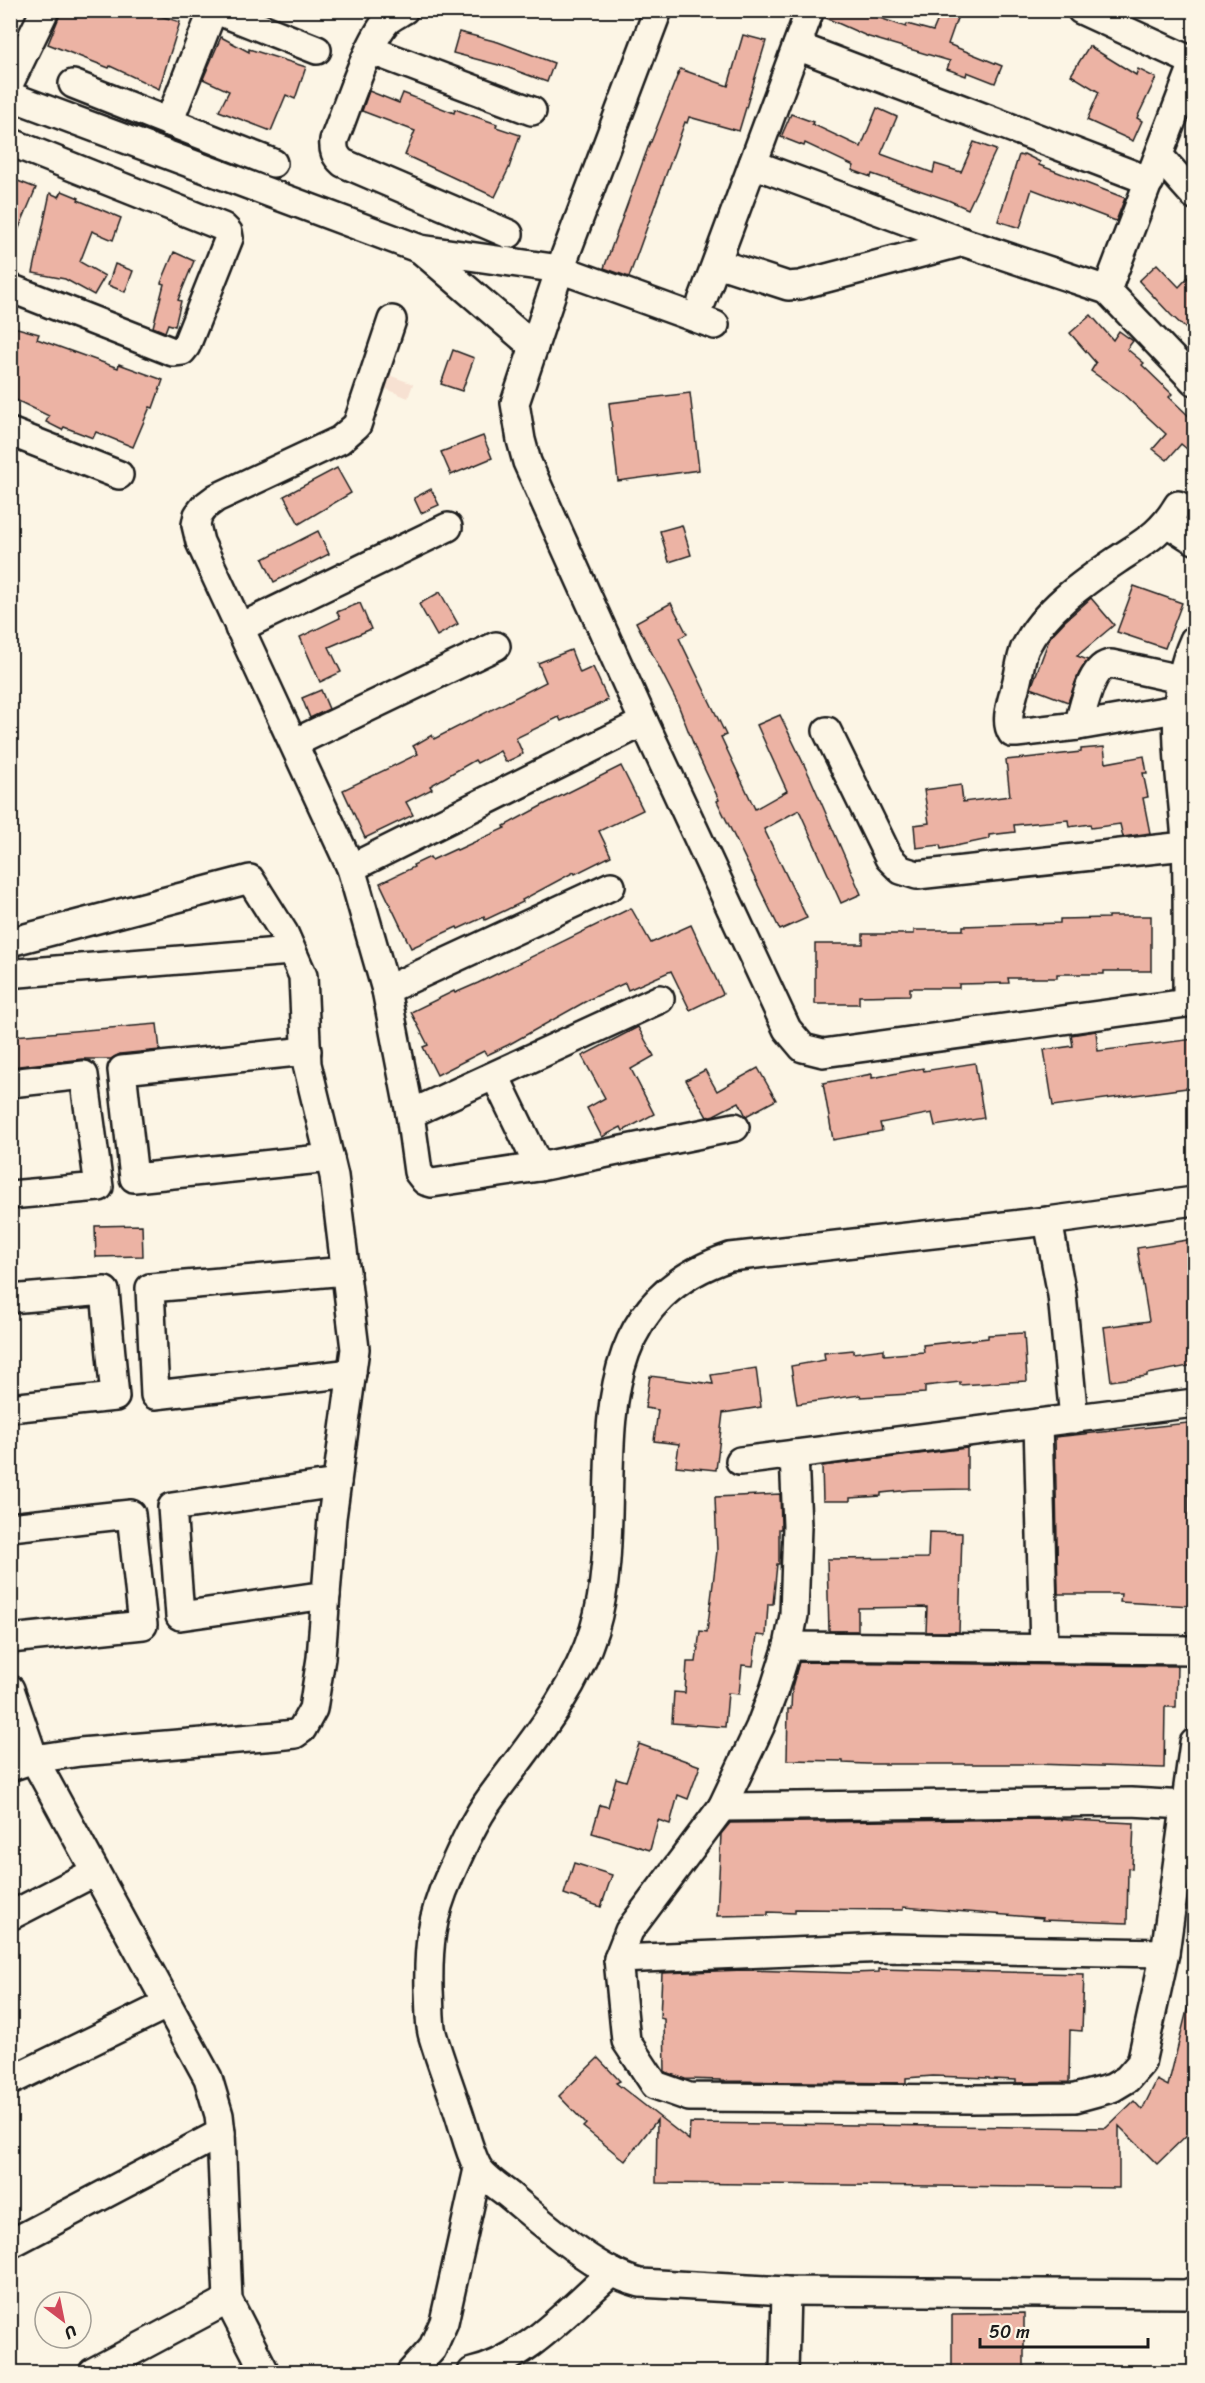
<svg xmlns="http://www.w3.org/2000/svg" width="1205" height="2383" font-family="Sriracha,sans-serif">
<rect width="100%" height="100%" fill="#fcf5e5"/>
<filter id="ink" filterUnits="userSpaceOnUse"><feTurbulence type="fractalNoise" baseFrequency=".0167" numOctaves="2"/><feDisplacementMap in="SourceGraphic" scale="12" xChannelSelector="R" yChannelSelector="G"/><feConvolveMatrix kernelMatrix="1 2 1 2 8 2 1 2 1" color-interpolation-filters="sRGB"/></filter>
<g filter="url(#ink)">
<path fill="#f7e1d2" d="M389 375 413 384 408 398 384 388Z"/>
<g fill="#ecb3a4" stroke="#1c1c1c" stroke-width="1.5">
<path d="M62 10H141L180 22 159 89 110 66 109 68 48 44Z"/>
<path d="M825 10H857L906 27 907 24 933 31 942 10H960L948 44 1002 66 995 83 967 72 966 76 947 69 950 61 869 37 824 17Z"/>
<path d="M459 32 498 42 554 63 547 82 506 67 453 53Z"/>
<path d="M743 35 766 41 739 131 689 117 687 123 685 122 629 277 604 268 650 142H651L680 69 728 86Z"/>
<path d="M221 37 249 52V49L306 67 295 99 286 95 271 131 219 111 229 91 203 79Z"/>
<path d="M1089 46 1136 75 1138 69 1156 78 1137 118 1142 121 1133 141 1087 120 1099 92 1071 75Z"/>
<path d="M369 91 399 103 403 93 454 113 455 109 471 115 497 124 496 127 520 135 509 168 495 197 405 155 415 131 362 111Z"/>
<path d="M877 108 897 117 881 154 933 173 935 164 961 172 974 142 996 150 968 209 948 200 872 174 871 177 852 170 854 166 805 143 804 146 781 137 791 114 813 122 812 124 861 147Z"/>
<path d="M1024 154 1040 162 1039 165 1125 198 1116 221 1032 189 1020 228 998 221 1019 155 1022 156Z"/>
<path d="M10 178 36 188 11 247H10Z"/>
<path d="M62 191 79 198 78 200 121 218 113 240 92 231 80 262 105 276 94 295 65 279 33 273 50 193 59 197Z"/>
<path d="M174 252 194 261 178 300 181 301 175 326 168 324 165 332 153 327 164 284 161 283Z"/>
<path d="M115 264 133 271 125 292 108 285Z"/>
<path d="M1157 264 1179 287 1194 271V336L1171 315 1139 281Z"/>
<path d="M1091 315 1113 340 1119 331 1133 341 1127 349 1144 363 1142 365 1172 394 1169 397 1194 421V455L1181 444 1167 460 1153 449 1166 434 1121 392 1091 371 1096 363 1070 333Z"/>
<path d="M10 326 39 334 37 339 118 368 119 364 163 380 153 408 150 407 133 447 96 432 93 438 64 427 62 430 46 422 49 416 10 397Z"/>
<path d="M453 350 474 358 462 391 441 384Z"/>
<path d="M690 393 699 470 618 481 609 403Z"/>
<path d="M483 436 492 458 451 475 441 452Z"/>
<path d="M337 468 351 493 299 524 284 496Z"/>
<path d="M431 489 439 505 421 513 414 498Z"/>
<path d="M682 525 691 555 669 562 660 531Z"/>
<path d="M318 531 329 554 274 582 263 559Z"/>
<path d="M1134 586 1182 603 1165 648 1117 632Z"/>
<path d="M440 592 458 624 437 636 419 604Z"/>
<path d="M1091 598 1114 625 1077 656 1088 660 1079 673 1068 702 1031 688 1050 637 1065 621Z"/>
<path d="M360 603 371 629 329 647 341 672 320 682 300 637 340 618 337 612Z"/>
<path d="M671 603 687 634 679 638 726 735 721 737 755 809 787 791 757 725 780 715 810 777 861 894 841 903 799 810 764 829 807 918 780 930 717 801 719 800 697 753 677 702 636 622Z"/>
<path d="M571 650 580 673 593 667 608 700 561 721 559 717 516 738 523 754 506 762 500 751 477 763 475 760 430 786 432 789 406 802 413 815 365 838 343 790 418 754 413 746 432 735 434 739 546 682 538 663Z"/>
<path d="M321 690 329 709 310 718 302 698Z"/>
<path d="M1104 747 1106 763 1144 756 1147 773H1143L1148 797 1143 798 1150 833 1123 837 1120 824 1091 828 1090 824 1069 827 1068 820 1014 825 1015 832 989 835V839L941 849 940 845 916 848 914 825 929 823 924 790 961 785 963 802 1010 796 1006 760 1081 752V749Z"/>
<path d="M621 766 643 810 599 831 611 856 575 874 574 872 522 900 523 902 485 920 484 917 458 929 457 927 411 948 380 883 414 867 413 865 430 857 432 860 456 849 457 850 505 828 504 826 545 804Z"/>
<path d="M631 908 651 943 691 925 723 994 690 1010 671 971 628 990 625 983 590 999 508 1045 487 1055 484 1051 437 1075 423 1047 428 1045 411 1012 454 991 455 993 478 983Z"/>
<path d="M1108 916H1151V971H1104V974H1057V978H1008L1009 983 959 984V988H910V995L859 996V1004H815V944H863V934H914V930H963V926L1060 923V919L1108 918Z"/>
<path d="M157 1024 160 1050 120 1054 111 1059H82L10 1067V1038L14 1036Z"/>
<path d="M638 1027 654 1056 631 1069 654 1114 623 1131 621 1127 602 1137 587 1108 605 1098 582 1056Z"/>
<path d="M1096 1031 1098 1051 1194 1039V1087L1053 1106 1044 1050 1073 1046 1071 1035Z"/>
<path d="M975 1063 984 1118 935 1126 932 1113 880 1123 882 1131 833 1140 823 1083 872 1074V1078L923 1068 924 1071Z"/>
<path d="M758 1068 776 1100 746 1116 739 1102 714 1115 707 1117 686 1080 705 1070 717 1091Z"/>
<path d="M142 1225 143 1256 96 1257 95 1226Z"/>
<path d="M1194 1239V1365L1147 1374V1376L1111 1381 1104 1327 1149 1321 1137 1248Z"/>
<path d="M1024 1333 1027 1381 960 1385V1382L925 1386V1393L861 1397 860 1395 797 1404 791 1366 825 1360 824 1353 853 1350V1353L884 1349V1355L924 1352 923 1345 988 1338V1335Z"/>
<path d="M756 1368 761 1407 723 1413 716 1470 676 1466 679 1444 654 1441 658 1410 645 1408 650 1376 713 1384 711 1375Z"/>
<path d="M1188 1423 1191 1454H1188L1189 1526H1192L1190 1568 1194 1569 1192 1606 1120 1602 1121 1594H1058L1055 1437Z"/>
<path d="M967 1448V1489L911 1490 881 1493V1496L850 1498V1501H823L822 1466Z"/>
<path d="M780 1494 781 1526V1529H779V1564H777L773 1604H768L766 1636 757 1635 753 1666 742 1665 739 1694 728 1693 725 1727 672 1723 674 1692 685 1693 687 1662H696L700 1631 707 1632 717 1551 715 1497Z"/>
<path d="M929 1532 962 1533 959 1632H926L927 1607 858 1608V1631H829L827 1559 928 1558Z"/>
<path d="M799 1662 1177 1666 1176 1707H1165L1164 1768 1034 1764H867L843 1763V1761L787 1760 788 1709H791L792 1687Z"/>
<path d="M639 1744 700 1766 688 1799 678 1795 670 1824 658 1820 650 1850 592 1833 600 1805 608 1807 616 1778 626 1781Z"/>
<path d="M1049 1819 1134 1823 1132 1869 1128 1868 1127 1923 1042 1920 1043 1918 903 1907V1910L795 1909V1913L768 1912V1915L717 1916 721 1834 730 1823Z"/>
<path d="M574 1863 612 1875 601 1907 564 1894Z"/>
<path d="M879 1969 1084 1974 1082 2031 1070 2030 1069 2082 1016 2083V2080L989 2079V2078L933 2076 906 2078V2083L720 2081V2080L685 2079 665 2072 664 2019 660 2018 662 1973 744 1970 852 1973 879 1972Z"/>
<path d="M1188 2006 1194 2007V2128L1157 2164 1119 2126V2188L656 2183 657 2120 625 2161 583 2127 586 2124 559 2096 598 2058 620 2081 616 2083 689 2140 690 2123 1106 2128 1134 2101 1142 2110 1157 2080 1168 2086Z"/>
<path d="M1024 2313V2373H952V2314Z"/>
</g>
<g fill="none" stroke-linecap="round" stroke-linejoin="round">
<defs>
<g id="minor">
<path d="M216 10 317 50"/>
<path d="M404 10C399 13 393 16 388 20 368 40 346 111 334 140 333 150 335 156 343 163L509 234"/>
<path d="M658 10 560 269 515 403 521 440 527 462 644 722 787 1029 803 1048 823 1053 1194 1002"/>
<path d="M1081 10 1194 62"/>
<path d="M797 46 1150 181"/>
<path d="M370 50 532 111"/>
<path d="M10 82 45 10"/>
<path d="M73 84 273 163"/>
<path d="M10 96 420 249 560 269 715 325"/>
<path d="M169 122 213 10"/>
<path d="M10 142 223 227 228 232 229 238 186 346 182 351 173 352 10 288"/>
<path d="M1160 157 1194 195"/>
<path d="M753 164 963 242 1107 290 1194 381"/>
<path d="M420 249 534 347"/>
<path d="M717 263 788 286 800 285 963 242"/>
<path d="M1107 290 1194 63"/>
<path d="M702 301 810 10"/>
<path d="M392 320 357 425 340 440 216 498 204 507 198 515 196 525 200 542 351 868 386 990 410 1114 418 1172 425 1181 432 1183 539 1167 735 1127"/>
<path d="M10 432 119 475"/>
<path d="M1178 505C1161 534 1144 542 1117 560 1083 583 1044 610 1025 648 1020 660 1019 676 1015 688 1012 701 1004 721 1012 733H1016L1078 726 1176 709 1194 710"/>
<path d="M1167 523 1194 540"/>
<path d="M239 628 448 527"/>
<path d="M1078 726C1084 708 1090 666 1111 664L1180 679"/>
<path d="M827 731 889 858 901 870 917 875 1194 845"/>
<path d="M294 743 496 646"/>
<path d="M351 868 644 722"/>
<path d="M10 942 250 879 284 933 303 976 307 1064 334 1176 355 1349 332 1518 321 1658 313 1709 302 1729 295 1734 276 1736 80 1752 34 1759 10 1767"/>
<path d="M10 970 19 973 291 951"/>
<path d="M386 990 611 886"/>
<path d="M1187 1002C1187 949 1188 895 1186 842 1182 775 1165 703 1194 640"/>
<path d="M307 1051 122 1070 134 1178 330 1158"/>
<path d="M495 1076 539 1167"/>
<path d="M10 1083 84 1075 99 1187 10 1195"/>
<path d="M410 1114 660 999"/>
<path d="M1194 1201 1048 1221 730 1257C557 1314 634 1499 594 1630 574 1694 530 1744 492 1796 474 1820 461 1850 449 1877 431 1917 428 1947 429 1990 430 2004 429 2020 432 2033 439 2058 449 2083 457 2108 464 2127 468 2149 477 2166 483 2177 499 2187 509 2195 544 2224 596 2272 640 2283L786 2291 1186 2294 1194 2291"/>
<path d="M1048 1221 1062 1295 1074 1419"/>
<path d="M346 1271 150 1288 155 1395 352 1373"/>
<path d="M10 1299 105 1291 115 1397 10 1408"/>
<path d="M1038 1423 1044 1648"/>
<path d="M794 1454 797 1526 794 1615 788 1646 774 1690 760 1727 722 1807 629 1931 618 1959 626 2041 655 2085 689 2097 970 2099 1075 2098 1112 2088 1127 2079 1141 2063 1165 1953 1194 1743"/>
<path d="M740 1461 1194 1403"/>
<path d="M10 1527 131 1514 143 1625 10 1639"/>
<path d="M326 1595 180 1616 172 1507 337 1483"/>
<path d="M788 1646 1194 1650"/>
<path d="M10 1689 34 1759 208 2078 219 2115 221 2133 228 2300 265 2372"/>
<path d="M722 1807 1131 1802 1186 1805"/>
<path d="M10 1916 95 1872"/>
<path d="M618 1959 887 1948 1165 1953"/>
<path d="M10 2081 166 2005"/>
<path d="M10 2244 221 2133"/>
<path d="M93 2372 228 2300"/>
<path d="M411 2372 432 2349 444 2322 478 2169"/>
<path d="M472 2372C526 2360 571 2307 612 2272"/>
<path d="M784 2372 786 2291"/>
</g>
</defs>
<use href="#minor" stroke="#1c1c1c" stroke-width="32"/>
<use href="#minor" stroke="#fcf5e5" stroke-width="27"/>
</g>
</g>
<rect width="1205" height="2383" fill="none" stroke="#fcf5e5" stroke-width="36"/>
<rect x="18" y="18" width="1169" height="2347" fill="none" stroke="#1c1c1c" stroke-width="2" filter="url(#ink)"/>
<g transform="translate(63 2320) rotate(148)"><circle r="28" fill="#fcf5e5" stroke="#a29e95" stroke-width="1.5"/>
<path d="M0-4.5L10 22L0 15L-10 22Z" fill="#d1495b"/>
<text y="-9" font-size="16" font-weight="bold" text-anchor="middle" fill="#1c1c1c">U</text>
</g>
<path d="M980 2338v9h168v-9" fill="none" stroke="#1c1c1c" stroke-width="3"/>
<text x="989" y="2338" font-size="18" fill="#1c1c1c" stroke="#fcf5e5" stroke-width="4.5" paint-order="stroke">50 m</text>
</svg>
